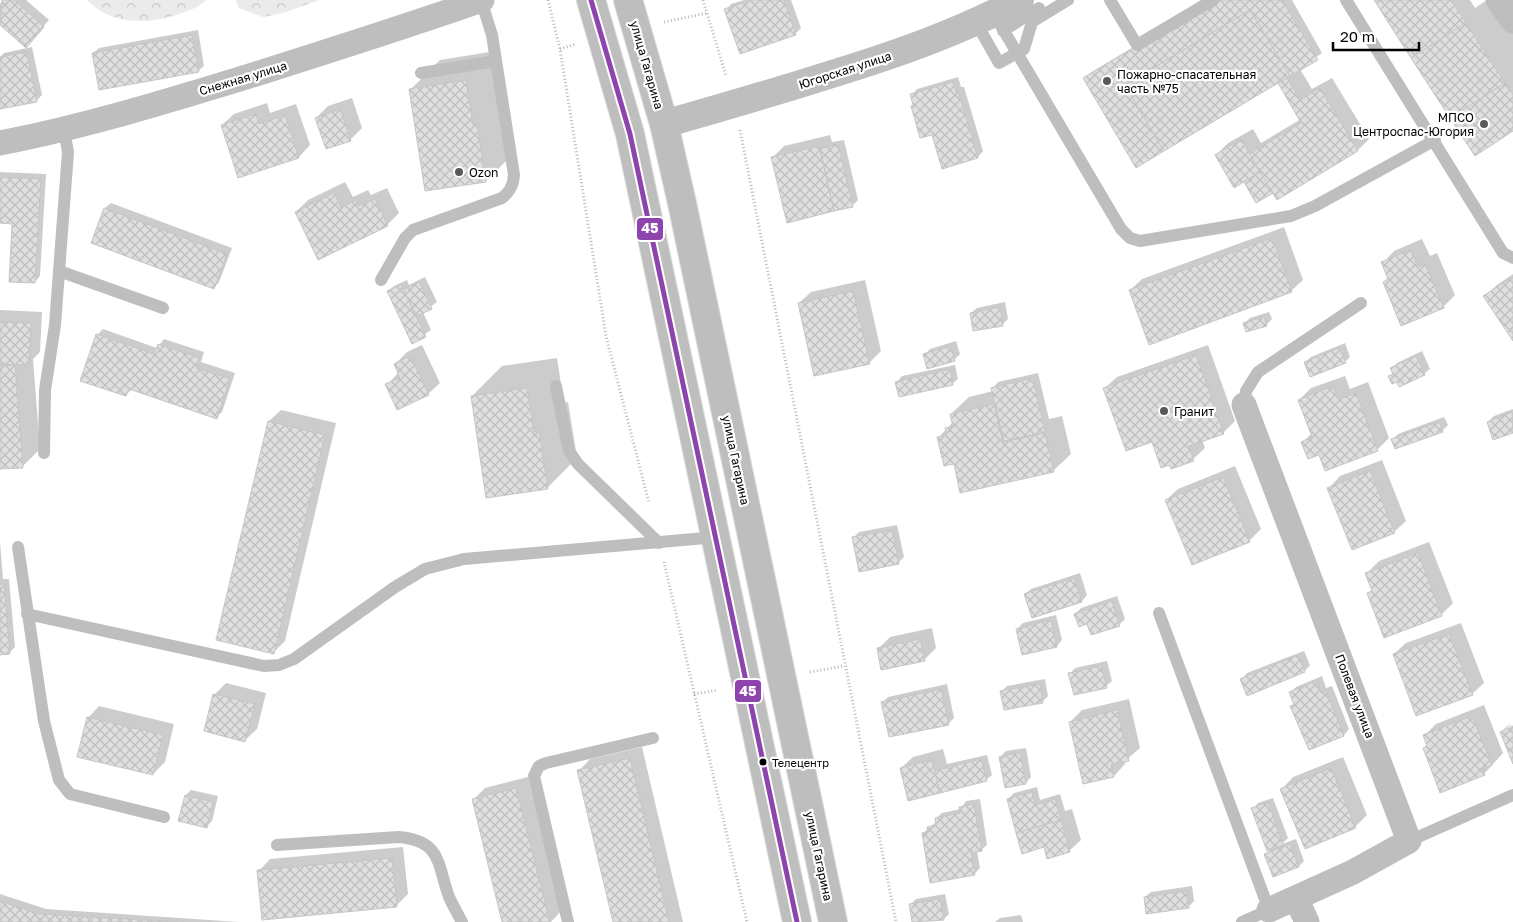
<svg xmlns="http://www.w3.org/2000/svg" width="1513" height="922" font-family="'Golos Text',sans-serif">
<defs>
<pattern id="forest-crowns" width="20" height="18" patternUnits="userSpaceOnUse" patternTransform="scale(1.25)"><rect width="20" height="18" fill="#ebebeb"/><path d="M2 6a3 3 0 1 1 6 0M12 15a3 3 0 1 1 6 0" fill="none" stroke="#c8c8c8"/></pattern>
<pattern id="building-cross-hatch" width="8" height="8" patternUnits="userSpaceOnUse" patternTransform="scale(1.25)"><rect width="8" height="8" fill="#dfdfdf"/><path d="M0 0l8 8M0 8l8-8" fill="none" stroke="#bebebe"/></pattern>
</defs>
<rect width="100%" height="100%" fill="#fff"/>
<g fill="url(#forest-crowns)">
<path d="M87 0H206C200 7 190 10 182 13 150 25 112 26 87 0Z"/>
<path d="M236 0H319L283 13 263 17 239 8Z"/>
</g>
<g fill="#0003">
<path d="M3 0H26L49 20 26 46 0 23V4Z"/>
<path d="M744 0H791L801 28 795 34 726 10 731 4Z"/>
<path d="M1212 0H1292L1322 53 1300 69 1312 89 1332 78 1369 139 1358 150 1257 201 1244 180 1216 155 1228 143 1253 129 1261 143 1301 119 1280 83 1284 79 1084 78 1090 73Z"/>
<path d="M1375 0H1470L1475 8 1487 0 1513 20V130Z"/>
<path d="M198 30 204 66 198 71 93 53 99 48Z"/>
<path d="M32 47 42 95 36 101 0 108V57L4 53Z"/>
<path d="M496 51 516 151 486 181 410 90 440 60Z"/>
<path d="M958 77 961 87H964L983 151 978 157 933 133 914 104 912 95 917 89Z"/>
<path d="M352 98 362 128 350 140 316 118 328 106Z"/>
<path d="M267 103 270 113 296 104 310 145 299 157 222 125 234 114Z"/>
<path d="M830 135 832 142 844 140 858 200 853 205 788 221 772 158 784 146Z"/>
<path d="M0 172 46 174 40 276 35 282 13 223 0 222Z"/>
<path d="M345 182 353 197 368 190 371 195 387 188 399 213 388 224 319 258 296 212 308 200Z"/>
<path d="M111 203 232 248 219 282 214 288 93 242 105 208Z"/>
<path d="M1284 227 1303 280 1291 291 1130 290 1142 279Z"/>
<path d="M1422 239 1430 256 1437 253 1455 295 1443 307 1384 282 1389 277 1383 263 1394 251Z"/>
<path d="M1513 274V339L1485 296 1497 285Z"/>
<path d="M425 277 437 302 423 312 431 330 413 342 388 291 394 286 407 280 409 285Z"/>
<path d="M865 280 881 351 869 363 799 303 811 292Z"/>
<path d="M1005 302 1008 319 1002 325 971 313 977 308Z"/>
<path d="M0 310 42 312 40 352 33 359 40 449 23 466 0 468Z"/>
<path d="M1269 312 1272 319 1266 325 1245 323 1250 318Z"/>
<path d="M103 329 157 348 164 339 204 352 201 362 235 373 222 412 216 417 132 389 126 395 97 335Z"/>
<path d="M956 341 960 354 954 360 925 354 930 349Z"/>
<path d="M1345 343 1350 357 1345 362H1306L1311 357Z"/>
<path d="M422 345 440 383 428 394 387 385 399 372 395 364 407 352Z"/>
<path d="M1208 345 1235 421 1223 433 1202 440 1205 448 1193 459 1152 440 1105 388 1117 377Z"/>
<path d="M1422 351 1430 369 1424 374 1397 380 1390 377 1394 373 1392 368 1397 363Z"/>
<path d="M557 358 564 403 568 402 577 458 547 488 472 396 502 366Z"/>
<path d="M955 365 958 379 952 384 897 382 902 376Z"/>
<path d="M1038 373 1049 419 1062 416 1071 454 1053 471 955 463 939 437 953 422 951 414 969 397 993 391V388L998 382Z"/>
<path d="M1345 376 1350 389 1368 382 1389 438 1377 450 1320 453 1303 442 1312 433 1299 400 1311 388Z"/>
<path d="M1513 409V431L1494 438 1488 422 1494 416Z"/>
<path d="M281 410 336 423 285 641 274 652 218 639 269 421Z"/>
<path d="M1444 417 1448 425 1442 431 1392 440 1398 434Z"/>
<path d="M1382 460 1406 521 1394 532 1329 488 1340 476Z"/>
<path d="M1235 466 1261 529 1249 541 1166 500 1178 489Z"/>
<path d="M897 525 904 557 898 563 853 538 859 532Z"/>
<path d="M0 542 3 579H9L15 647 9 653 0 654Z"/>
<path d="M1429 542 1453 603 1441 615 1368 594 1373 589 1367 573 1379 561Z"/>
<path d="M1080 573 1087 595 1082 601 1025 594 1031 589Z"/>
<path d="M1117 596 1125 619 1119 625 1075 614 1081 608Z"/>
<path d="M1056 615 1062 640 1057 646 1023 654 1017 629 1023 623Z"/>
<path d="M1461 623 1484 683 1472 694 1394 654 1406 643Z"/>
<path d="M932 628 936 648 924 660 878 649 890 637Z"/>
<path d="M1304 651 1310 665 1305 671 1242 679 1247 673Z"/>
<path d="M1107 661 1112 681 1106 686 1070 674 1075 668Z"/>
<path d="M1322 676 1326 688 1332 686 1349 729 1344 735 1309 749 1292 706 1294 703 1290 693 1296 687Z"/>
<path d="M1045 679 1048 696 1043 701 1002 691 1007 686Z"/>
<path d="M226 683 266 693 257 729 245 740 214 695Z"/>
<path d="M947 684 954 718 948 724 883 702 888 697Z"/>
<path d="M1129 699 1140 748 1125 761V764L1114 776 1084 783 1070 722 1082 710Z"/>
<path d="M1484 705 1503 753 1484 774 1424 748 1428 744 1424 736 1436 724Z"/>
<path d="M99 706 174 724 165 762 153 774 88 718Z"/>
<path d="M1513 724 1506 728V730L1513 728V761L1501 732 1507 726Z"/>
<path d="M642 747 683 922H615L579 771 590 759Z"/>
<path d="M1026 748 1031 777 1026 783 1000 757 1006 751Z"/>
<path d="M943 749 947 764 987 755 992 775 986 780 901 768 913 757Z"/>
<path d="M1343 757 1367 815 1355 827 1282 789 1293 777Z"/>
<path d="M528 777 561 911 551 922H504L473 800 485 788Z"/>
<path d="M1037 787 1040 800 1060 794 1065 811 1072 809 1081 840 1069 851 1045 846 1008 799 1014 793Z"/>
<path d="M191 790 218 796 212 821 207 826 186 795Z"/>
<path d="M1273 798 1288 838 1282 844 1296 839 1304 861 1299 866 1266 854 1272 848 1253 809 1258 803Z"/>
<path d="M980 799 987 845 981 850 977 851 980 868 974 874 923 833 937 821 936 818 942 813 961 809 966 801Z"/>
<path d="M403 847 408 894 396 906 259 871 270 859Z"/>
<path d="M1192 886 1194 901 1188 907 1145 897 1151 892Z"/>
<path d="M0 894 46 909 239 922H0Z"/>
<path d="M945 894 949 914 944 919 914 922 910 905 916 899Z"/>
<path d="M1021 915 1023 922H995L1000 918Z"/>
</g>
<g fill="url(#building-cross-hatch)" stroke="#c6c6c6">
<path d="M2 0H14L44 27 26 48 0 25Z"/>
<path d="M752 0H784L796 35 740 54 724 9Z"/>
<path d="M1213 0H1282L1318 60 1290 76 1250 10 1125 85 1164 151 1136 168 1083 78Z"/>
<path d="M1374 0H1451L1466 23 1411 58Z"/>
<path d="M1250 10 1290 76 1164 151 1125 85Z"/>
<path d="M1466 23 1505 83 1450 118 1411 58Z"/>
<path d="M192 35 199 72 99 90 92 53Z"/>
<path d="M27 52 37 102 0 109V57Z"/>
<path d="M1287 78 1300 100 1320 88 1358 151 1277 200 1249 154 1301 123 1278 83Z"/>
<path d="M466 80 473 124H477L486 182 425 191 409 89Z"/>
<path d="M953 82 956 92 958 91 978 158 942 169 932 135 920 138 911 106 913 105 910 94Z"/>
<path d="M1505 83 1513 95V131L1475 156 1450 118Z"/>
<path d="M340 109 351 141 326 149 315 118Z"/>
<path d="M256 114 259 124 285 115 299 158 238 178 221 125Z"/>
<path d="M1241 139 1260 172 1234 188 1215 155Z"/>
<path d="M838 144 853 207 834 211 820 149Z"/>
<path d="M819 146 834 211 787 223 771 157Z"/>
<path d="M1260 172 1273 193 1256 203 1244 182Z"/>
<path d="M0 177 41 179 35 283 9 282 12 224 0 223Z"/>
<path d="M334 193 341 208 356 200 359 206 375 199 388 226 318 260 295 212Z"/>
<path d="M104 208 227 254 214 289 91 243Z"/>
<path d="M1272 238 1292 292 1149 345 1129 290Z"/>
<path d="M1410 250 1418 267 1425 264 1444 308 1401 326 1383 282 1388 279 1381 262Z"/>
<path d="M1513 277V341L1483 296Z"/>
<path d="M419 282 432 309 417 316 403 290Z"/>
<path d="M401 285 426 337 412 344 387 291Z"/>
<path d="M853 291 870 364 814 376 798 303Z"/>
<path d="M1000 307 1003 326 973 331 970 313Z"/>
<path d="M1264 317 1267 326 1246 332 1243 323Z"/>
<path d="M0 322 31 323 29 365 0 364Z"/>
<path d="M96 334 154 354 158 344 199 358 196 368 230 379 217 419 129 389 126 396 80 381Z"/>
<path d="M951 346 955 361 927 369 923 354Z"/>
<path d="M1339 348 1346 363 1310 377 1304 362Z"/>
<path d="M1196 355 1224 434 1189 446 1194 461 1171 469 1169 465 1161 468 1152 442 1126 451 1103 388Z"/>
<path d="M410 356 429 395 397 410 385 384 400 378 394 364Z"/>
<path d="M1416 356 1425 375 1399 387 1397 382 1392 384 1388 376 1393 374 1390 368Z"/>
<path d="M15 365 23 468 0 469V366Z"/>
<path d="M950 369 953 385 899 397 895 382Z"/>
<path d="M1033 378 1045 432 1004 441 991 388Z"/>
<path d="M1333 386 1338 400 1356 393 1378 451 1325 471 1319 455 1308 459 1301 442 1312 437 1298 400Z"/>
<path d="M527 388 534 432 539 431 548 489 486 498 471 396Z"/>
<path d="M994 404 1003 442 1045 433 1054 472 960 493 954 464 944 466 937 437 947 435 945 428 953 427 950 414Z"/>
<path d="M1512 412 1513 433 1493 440 1487 422Z"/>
<path d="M268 421 325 435 274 654 216 640Z"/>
<path d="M1439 422 1443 432 1395 449 1391 439Z"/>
<path d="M1370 471 1395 533 1352 550 1327 488Z"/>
<path d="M1223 477 1250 542 1192 565 1165 500Z"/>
<path d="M892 530 899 564 859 572 852 537Z"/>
<path d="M1418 553 1442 616 1384 638 1367 593 1372 591 1365 573Z"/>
<path d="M1074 578 1082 602 1032 618 1024 594Z"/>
<path d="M0 584H4L10 654 0 655Z"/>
<path d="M1112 601 1120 626 1091 635 1087 624 1079 627 1074 614Z"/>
<path d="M1051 620 1057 647 1022 655 1016 629Z"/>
<path d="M1449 634 1473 695 1416 716 1393 654Z"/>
<path d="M920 639 925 661 881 670 877 648Z"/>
<path d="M1298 655 1305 672 1247 696 1240 679Z"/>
<path d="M1101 666 1107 688 1074 695 1068 673Z"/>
<path d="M1316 681 1321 693 1326 691 1344 736 1309 750 1290 706 1294 705 1289 692Z"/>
<path d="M1040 684 1043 703 1004 710 1000 691Z"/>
<path d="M941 689 949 725 889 737 881 702Z"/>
<path d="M213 694 255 704 245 742 204 731Z"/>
<path d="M1117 710 1129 761 1111 765 1114 777 1083 784 1069 722Z"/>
<path d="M1472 716 1492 765 1482 769 1485 775 1440 793 1423 748 1427 746 1423 735Z"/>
<path d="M87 717 163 735 153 775 77 757Z"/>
<path d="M1513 726V764L1500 732Z"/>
<path d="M1020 753 1026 784 1005 788 999 757Z"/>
<path d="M630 758 669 922H613L577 770Z"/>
<path d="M981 759 987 781 940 793 934 771Z"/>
<path d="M932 760 940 793 908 801 900 768Z"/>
<path d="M1331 768 1356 828 1305 849 1280 789Z"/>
<path d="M516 788 550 922H502L472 799Z"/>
<path d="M1032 792 1035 805 1055 799 1061 820 1016 833 1007 799Z"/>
<path d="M185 795 213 802 207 828 178 821Z"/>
<path d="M1268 802 1283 845 1267 851 1251 808Z"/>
<path d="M974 804 982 851 971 853 975 875 930 883 922 833 928 832 927 827 936 825 935 818 960 813 959 807Z"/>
<path d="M1061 820 1070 852 1047 859 1044 847 1022 854 1016 833Z"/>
<path d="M1290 844 1299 867 1273 877 1264 854Z"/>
<path d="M392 858 397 907 262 920 257 870Z"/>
<path d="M1186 891 1189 908 1146 914 1144 897Z"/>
<path d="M940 899 944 920 912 922 909 904Z"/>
<path d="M0 901 39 914 177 922H0Z"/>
</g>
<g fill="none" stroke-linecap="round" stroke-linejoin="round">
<defs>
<g id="primary">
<path d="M591 0 630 134 797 922"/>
<path d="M628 0 664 124 682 203 833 922"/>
</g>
</defs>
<use href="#primary" stroke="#dbdbdb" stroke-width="30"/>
<g stroke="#b9b9b9" stroke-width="3" stroke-dasharray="1 2.5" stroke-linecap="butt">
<path d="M548 0 560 49 606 336 649 503"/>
<path d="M703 0 726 76"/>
<path d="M664 22 708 13"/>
<path d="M560 49 576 44"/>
<path d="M740 130 896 922"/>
<path d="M664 562 747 922"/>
<path d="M810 672 844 666"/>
<path d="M694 694 718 690"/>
</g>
<g stroke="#bebebe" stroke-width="12">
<path d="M1110 0 1137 45 1213 0"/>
<path d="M1346 0 1503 253 1513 258"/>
<path d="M994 14 1121 229 1130 238 1140 241 1291 216 1315 206 1435 140"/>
<path d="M985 22 978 26 999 63 1024 49 1032 22 1068 0"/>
<path d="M1003 31 1039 8"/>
<path d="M421 73 496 61"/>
<path d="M59 271 163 308"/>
<path d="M381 280 405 238 413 230 502 198C510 191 513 186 514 175L492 35 481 0"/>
<path d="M556 386 569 451 578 464 659 543"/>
<path d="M1244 405 1246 391 1258 372 1361 303"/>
<path d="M44 453 45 390 55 325 68 152 64 130"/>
<path d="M18 547 44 721 59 780 70 794 164 817"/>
<path d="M1159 613 1269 910 1242 922"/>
<path d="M27 614 264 666 279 665 294 659 395 587 425 569 464 559 717 537"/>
<path d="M1409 841 1513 795"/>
<path d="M277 845 399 837C442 841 437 864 449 897 453 906 458 914 462 922"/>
<path d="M568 922 534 776 539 766 546 763 653 738"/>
</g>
<g stroke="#bebebe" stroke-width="25">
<path d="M1498 0 1513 21"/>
<path d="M0 143C87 126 171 100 256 74 332 50 407 26 482 0"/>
<path d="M1244 405 1409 841 1353 872 1269 910"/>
<path d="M1296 898 1307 922"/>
</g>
<path stroke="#bebebe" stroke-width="28" d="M664 124C720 108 776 92 832 74 897 54 960 32 1020 0"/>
<use href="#primary" stroke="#bebebe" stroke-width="28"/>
<defs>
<path id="bus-1" d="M591 0 630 134 797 922"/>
</defs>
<use href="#bus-1" stroke="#fff" stroke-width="9"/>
<use href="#bus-1" stroke="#8e44ad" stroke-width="5"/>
</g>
<g fill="#595959" stroke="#fff" stroke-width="2">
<circle cx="1107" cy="81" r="5"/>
<circle cx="1484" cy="124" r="5"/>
<circle cx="459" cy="172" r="5"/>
<circle cx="1164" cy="411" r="5"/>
</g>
<circle fill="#000" stroke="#fff" stroke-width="2" cx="763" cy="762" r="4.5"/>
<g text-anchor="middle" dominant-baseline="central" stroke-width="4.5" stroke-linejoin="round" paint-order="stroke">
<g font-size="11" fill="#000" stroke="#fff" text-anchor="start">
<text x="772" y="762">Телецентр</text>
</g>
<g font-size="12" fill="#000" stroke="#fff">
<text transform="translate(647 65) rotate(74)">улица Гагарина</text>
<text transform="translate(845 70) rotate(-18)">Югорская улица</text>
<text transform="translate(243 78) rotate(-17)">Снежная улица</text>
<text transform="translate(736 460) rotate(78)">улица Гагарина</text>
<text transform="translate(1355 696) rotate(69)">Полевая улица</text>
<text transform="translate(819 856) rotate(78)">улица Гагарина</text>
</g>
<g font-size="12" fill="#000" stroke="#fff" text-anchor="start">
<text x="1117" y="74">Пожарно-спасательная<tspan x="1117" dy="14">часть №75</tspan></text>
<text x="1474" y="117" text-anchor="end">МПСО<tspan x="1474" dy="14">Центроспас-Югория</tspan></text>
<text x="469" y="172">Ozon</text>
<text x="1174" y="411">Гранит</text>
</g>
</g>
<g stroke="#fff" stroke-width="2">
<rect x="636" y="217" width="28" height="24" rx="5" fill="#8e44ad"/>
<rect x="734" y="679" width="28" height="24" rx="5" fill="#8e44ad"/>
</g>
<g font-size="14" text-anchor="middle" font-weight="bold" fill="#fff">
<text x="650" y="233">45</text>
<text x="748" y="696">45</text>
</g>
<path d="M1333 42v8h86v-8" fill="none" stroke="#000000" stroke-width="2.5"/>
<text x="1340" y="42" font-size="15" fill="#000000" stroke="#ffffff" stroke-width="4" paint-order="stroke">20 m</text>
</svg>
